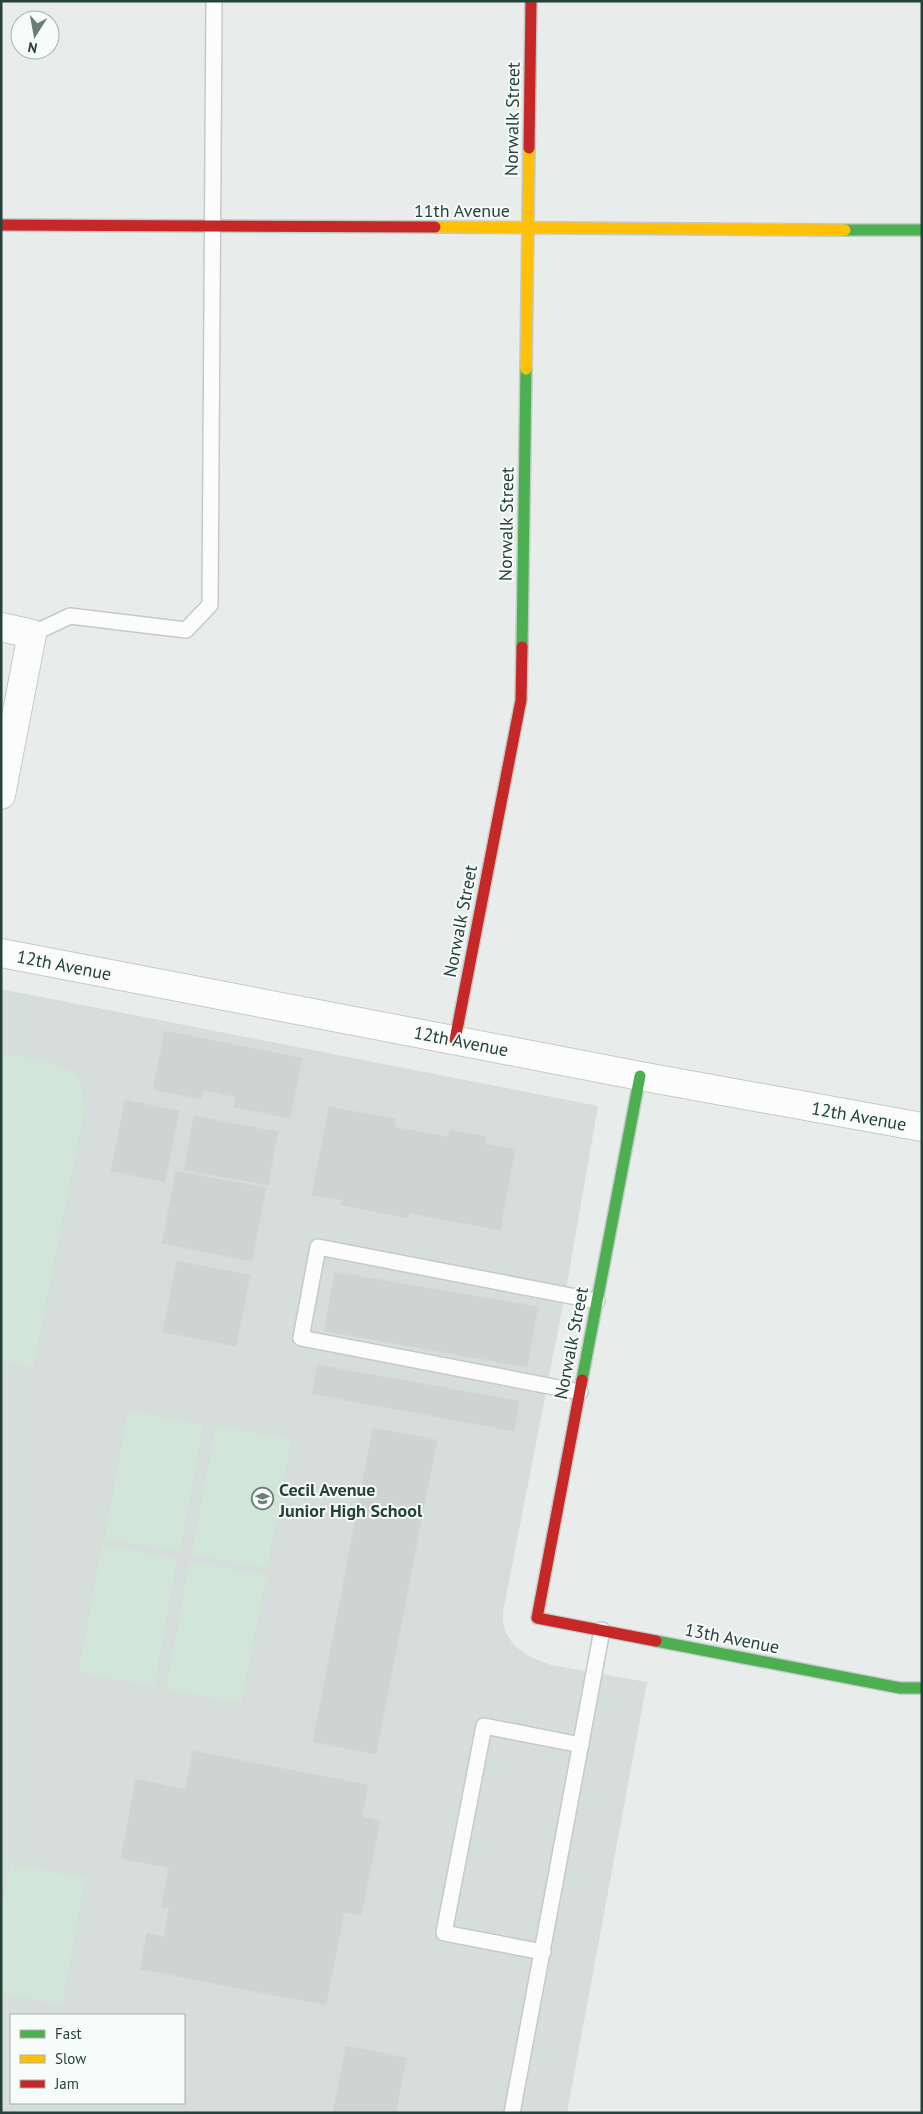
<svg xmlns="http://www.w3.org/2000/svg" width="923" height="2114" font-family="'PT Sans',sans-serif">
<rect width="100%" height="100%" fill="#e8edeb"/>
<path fill="#d6dedb" fill-rule="evenodd" d="M1 989 598 1106 565 1295 503 1612V1624L507 1635 514 1645 528 1656 551 1665 647 1682 567 2113H1ZM11 2015H184V2103H11Z"/>
<g fill="#d1e6d8">
<path d="M1 1054C20 1057 64 1061 76 1077 84 1088 83 1104 83 1116L33 1368 1 1359Z"/>
<path d="M128 1411 203 1425 180 1552 105 1538Z"/>
<path d="M216 1426 291 1440 267 1568 192 1554Z"/>
<path d="M102 1545 177 1559 154 1686 79 1672Z"/>
<path d="M190 1562 266 1575 241 1703 166 1689Z"/>
<path d="M10 1864 85 1878 62 2005 1 1993V1911Z"/>
</g>
<g fill="#cfd4d2" stroke="#d1d6d4">
<path d="M165 1031 302 1058 290 1118 234 1107 236 1097 203 1090 201 1099 153 1089Z"/>
<path d="M125 1100 179 1111 165 1182 111 1171Z"/>
<path d="M329 1107 395 1119 394 1127 448 1137 450 1130 486 1137 485 1144 515 1150 500 1230 410 1213 408 1218 341 1205 343 1200 312 1195Z"/>
<path d="M194 1116 278 1132 268 1185 184 1170Z"/>
<path d="M176 1171 266 1188 252 1261 162 1243Z"/>
<path d="M177 1261 250 1275 236 1346 163 1332Z"/>
<path d="M335 1272 538 1307 527 1367 324 1331Z"/>
<path d="M318 1365 519 1401 514 1431 312 1394Z"/>
<path d="M373 1428 437 1440 376 1754 313 1742Z"/>
<path d="M193 1751 368 1785 362 1817 380 1821 361 1915 344 1912 326 2005 140 1969 147 1933 164 1937 169 1908 161 1907 169 1868 121 1858 136 1779 185 1790Z"/>
<path d="M346 2046 406 2058 396 2113H333Z"/>
</g>
<g fill="none" stroke-linecap="round" stroke-linejoin="round">
<defs>
<g id="lane">
<path d="M32 634 70 616 186 630 210 605 214 1"/>
<path d="M580 1392 301 1338 318 1247 597 1301"/>
<path d="M543 1952 444 1933 484 1726 581 1745"/>
<path d="M512 2113 602 1630"/>
</g>
<g id="street">
<path d="M1 627 32 634 1 795"/>
<path d="M1 953 640 1076 922 1127"/>
</g>
<g id="fast">
<path d="M845 230H922"/>
<path d="M522 647 526 369"/>
<path d="M582 1380 640 1076"/>
<path d="M656 1641 900 1688H922"/>
</g>
<g id="slow">
<path d="M435 227 845 230"/>
<path d="M526 369 529 148"/>
</g>
<g id="jam">
<path d="M529 148 531 1"/>
<path d="M1 225 435 227"/>
<path d="M455 1040 521 700 522 647"/>
<path d="M582 1380 537 1618 656 1641"/>
</g>
</defs>
<use href="#lane" stroke="#c5cac8" stroke-width="18"/>
<use href="#street" stroke="#c5cac8" stroke-width="30"/>
<use href="#fast" stroke="#c3cbc8" stroke-width="14"/>
<use href="#slow" stroke="#c3cbc8" stroke-width="14"/>
<use href="#jam" stroke="#c3cbc8" stroke-width="14"/>
<use href="#lane" stroke="#fcfcfc" stroke-width="15"/>
<use href="#street" stroke="#fcfcfc" stroke-width="28"/>
<use href="#fast" stroke="#4caf50" stroke-width="11"/>
<use href="#slow" stroke="#ffc107" stroke-width="11"/>
<use href="#jam" stroke="#c62828" stroke-width="11"/>
</g>
<defs>
<symbol id="school-ring" viewBox="-11 -11 22 22"><circle r="9.5" fill="#f7fbf9" stroke="#697e78" stroke-width="1.5"/><path d="M0-5L7-2L0 1L-7-2ZM-4 1L0 2.5L4 1V4Q0 6-4 4Z" fill="#697e78"/></symbol>
</defs>
<g fill-rule="evenodd">
<use href="#school-ring" x="250" y="1486" width="25" height="25"/>
</g>
<g text-anchor="middle" dominant-baseline="central" stroke-width="4" stroke-linejoin="round" paint-order="stroke">
<g font-size="18" fill="#24423a" stroke="#f7fbf9">
<text transform="translate(512 119) rotate(-89)">Norwalk Street</text>
<text x="462" y="210">11th Avenue</text>
<text transform="translate(506 524) rotate(-89)">Norwalk Street</text>
<text transform="translate(460 921) rotate(-79)">Norwalk Street</text>
<text transform="translate(64 965) rotate(11)">12th Avenue</text>
<text transform="translate(461 1041) rotate(11)">12th Avenue</text>
<text transform="translate(859 1116) rotate(10)">12th Avenue</text>
<text transform="translate(571 1343) rotate(-79)">Norwalk Street</text>
<text transform="translate(732 1638) rotate(11)">13th Avenue</text>
</g>
<g font-size="18" font-weight="bold" fill="#24423a" stroke="#f7fbf9" text-anchor="start">
<text x="279" y="1489">Cecil Avenue<tspan x="279" dy="21">Junior High School</tspan></text>
</g>
</g>
<rect width="923" height="2114" fill="none" stroke="#24423a" stroke-width="5"/>
<rect x="10" y="2014" width="175" height="90" fill="#f7fbf9" stroke="#a3b1ad"/>
<rect x="20" y="2030" width="25" height="8" fill="#4caf50" stroke="#a3b1ad"/>
<text x="55" y="2039" font-size="15" fill="#24423a">Fast</text>
<rect x="20" y="2055" width="25" height="8" fill="#ffc107" stroke="#a3b1ad"/>
<text x="55" y="2064" font-size="15" fill="#24423a">Slow</text>
<rect x="20" y="2080" width="25" height="8" fill="#c62828" stroke="#a3b1ad"/>
<text x="55" y="2089" font-size="15" fill="#24423a">Jam</text>
<g transform="translate(35 35) rotate(191)"><circle r="24" fill="#f7fbf9" stroke="#a3b1ad"/>
<path d="M0-4L9 19L0 12L-9 19Z" fill="#697e78"/>
<text y="-8" font-size="14" font-weight="bold" text-anchor="middle" fill="#24423a">N</text>
</g>
</svg>
